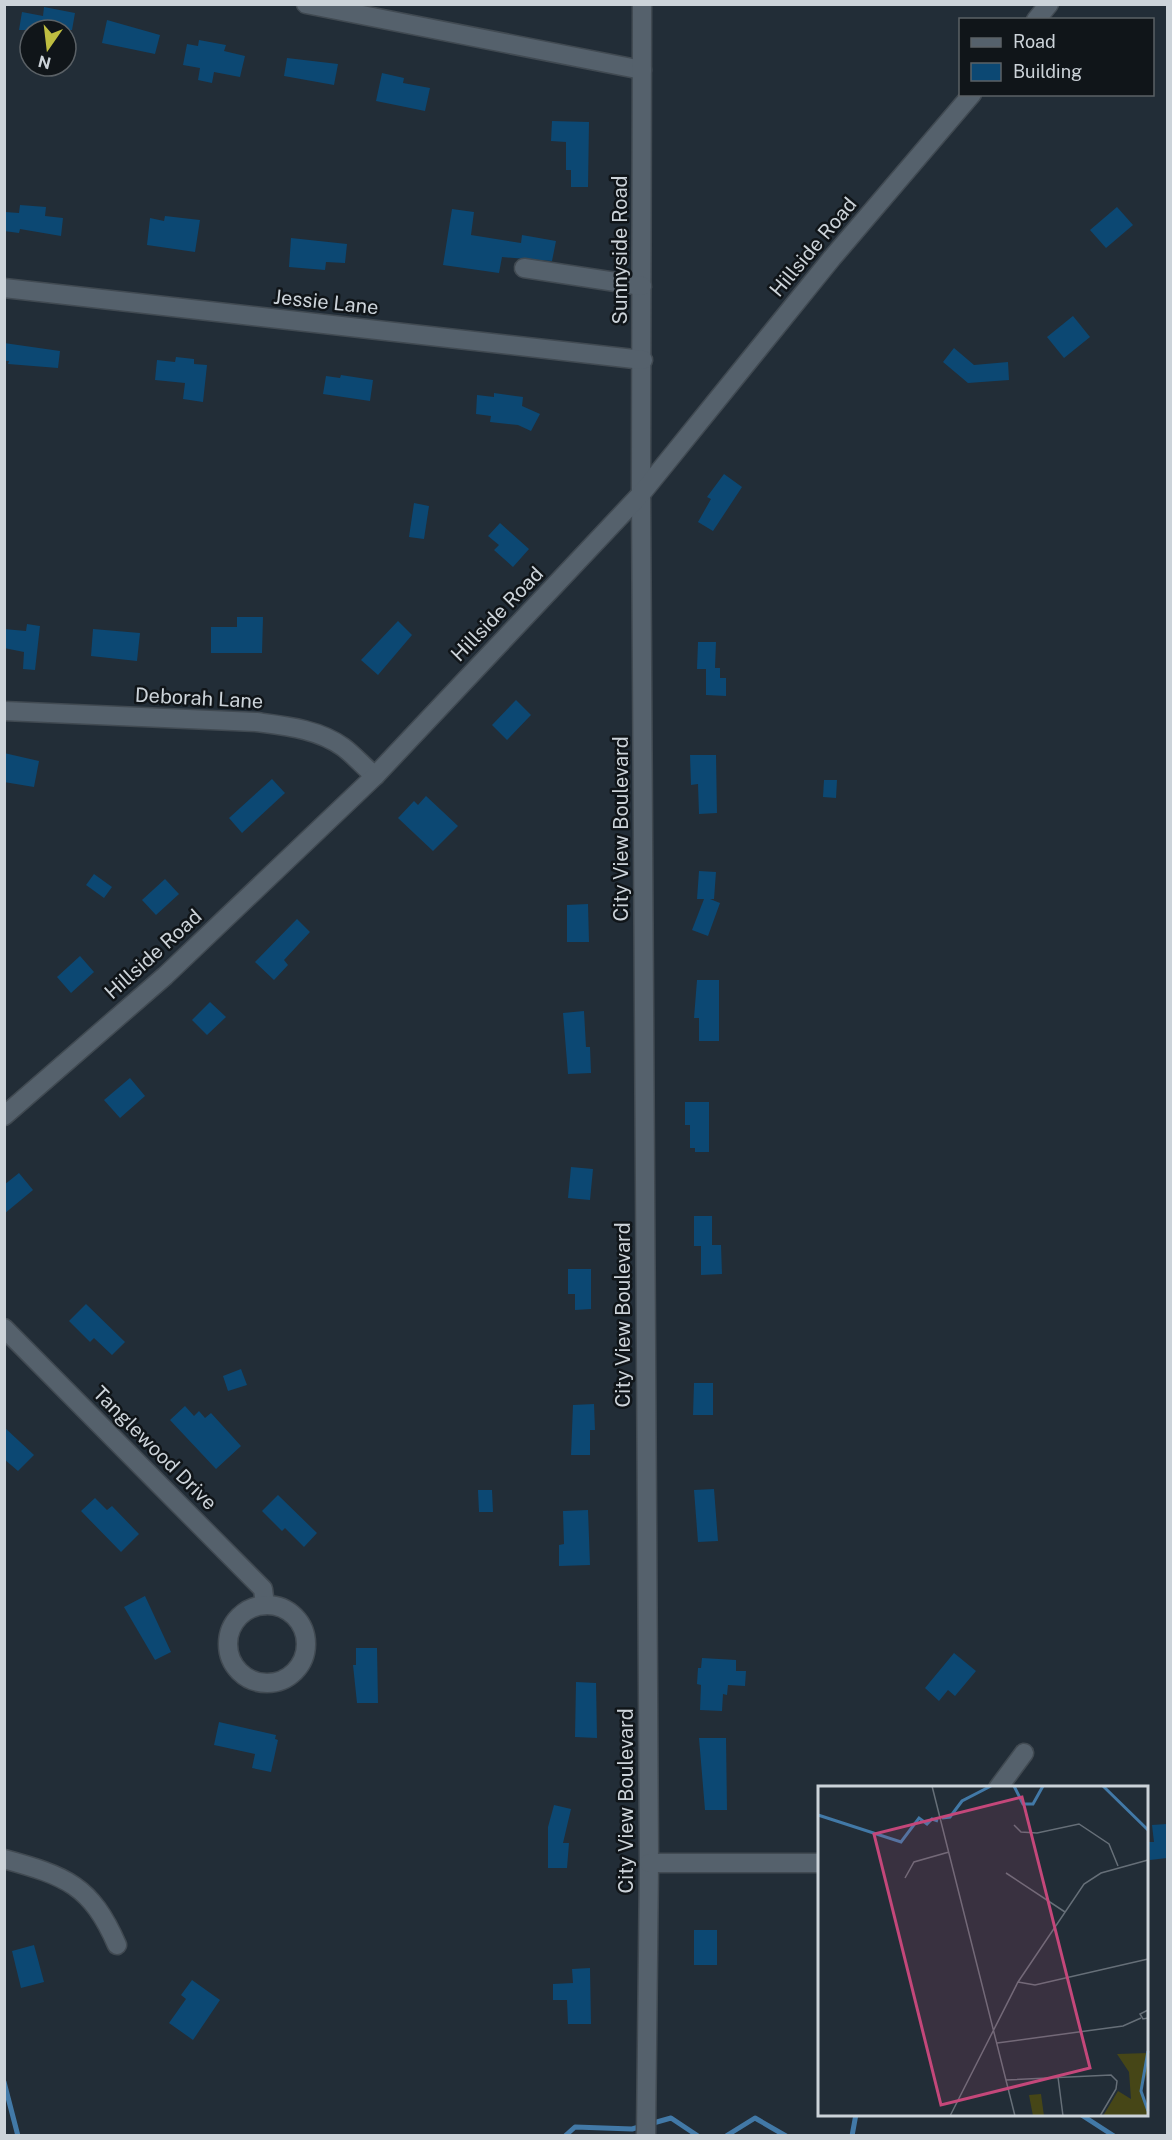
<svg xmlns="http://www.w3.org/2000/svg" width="1172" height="2140" font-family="'Public Sans',sans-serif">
<rect width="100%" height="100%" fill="#222d37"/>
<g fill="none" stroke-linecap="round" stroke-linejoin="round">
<g stroke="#4279a7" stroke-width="5">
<path d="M4 2082 18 2136"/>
<path d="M1080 2114 1114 2136"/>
<path d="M565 2136 575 2127 632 2129 671 2118 698 2136"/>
<path d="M726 2136 755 2118 786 2136"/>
<path d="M852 2136 856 2114"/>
</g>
</g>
<g fill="#0c4873">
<path d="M44 7 75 13 72 30H19L22 12 43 16Z"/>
<path d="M107 20 160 35 155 54 102 43Z"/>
<path d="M199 40 226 45 224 51 245 56 240 77 214 72 212 83 198 80 200 68 183 65 187 44 198 46Z"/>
<path d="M287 58 338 64 334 85 284 76Z"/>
<path d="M382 73 404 78 403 83 430 88 425 111 376 101Z"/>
<path d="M552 121 589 122 588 187H571V170H566V142L551 141Z"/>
<path d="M20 205 46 207 45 216 63 218 61 236 20 229 19 233 4 231 5 212 19 213Z"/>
<path d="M1117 207 1133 225 1106 248 1090 230Z"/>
<path d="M452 209 474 212 471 235 521 243 522 235 556 241 552 261 502 257 499 273 443 265Z"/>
<path d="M165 216 200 220 195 252 147 245 150 218 164 221Z"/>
<path d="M291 238 347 244 345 263 326 262 325 270 289 267Z"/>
<path d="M1073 316 1090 337 1064 358 1047 337Z"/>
<path d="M4 343 60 351 58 368 8 364 9 361H4Z"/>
<path d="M954 348 974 365 1008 362 1009 380 968 383 943 362Z"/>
<path d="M176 357 194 359V364L207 365 203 402 183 399 185 383 155 380 157 360 175 362Z"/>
<path d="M341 375 373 380 370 401 323 394 326 376 340 378Z"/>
<path d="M494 393 523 397 522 406 540 414 531 431 518 425 490 422 491 416 476 414 477 395 494 397Z"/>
<path d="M724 474 742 487 713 531 698 522 711 499 707 497Z"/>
<path d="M414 503 429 506 424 539 409 537Z"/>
<path d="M500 523 529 549 513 567 494 550 499 545 488 536Z"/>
<path d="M237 617H263L262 653H211V627H237Z"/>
<path d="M398 621 412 635 378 675 361 660Z"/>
<path d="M27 624 40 626 35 670 23 669 24 652 4 648V629L26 631Z"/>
<path d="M93 629 140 633 137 661 91 656Z"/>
<path d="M698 642H716L715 668H720V678H726V696L706 695V669H697Z"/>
<path d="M516 700 531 715 507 740 492 725Z"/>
<path d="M4 753 39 761 34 787 4 782Z"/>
<path d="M690 755H716L717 813 699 814 698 784 691 785Z"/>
<path d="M272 779 285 793 242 833 229 818Z"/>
<path d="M824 780H837L836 798 823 797Z"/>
<path d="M426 796 458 826 433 851 398 818 414 801 418 805Z"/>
<path d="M699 871 716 872 714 899H710L720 903 708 936 692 930 704 899H697Z"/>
<path d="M94 874 112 887 104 898 86 885Z"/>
<path d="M165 879 179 894 156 915 142 900Z"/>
<path d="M588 904 589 942H567V905Z"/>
<path d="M297 919 310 932 284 960 288 965 274 980 255 962Z"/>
<path d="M80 956 94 972 71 993 57 977Z"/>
<path d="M697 980H719V1041H699V1018H694Z"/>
<path d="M210 1002 226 1017 207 1035 192 1020Z"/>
<path d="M584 1011 586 1047H590L591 1073 568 1074 563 1013Z"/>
<path d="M130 1078 145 1096 120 1118 104 1100Z"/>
<path d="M685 1102H709V1152H695V1148H690V1125H685Z"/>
<path d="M571 1167 593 1169 590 1200 568 1198Z"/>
<path d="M19 1173 33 1190 4 1214V1185Z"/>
<path d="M694 1216H712V1245H721L722 1274 701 1275V1246H694Z"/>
<path d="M568 1269H591V1309L575 1310V1294H568Z"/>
<path d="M86 1304 125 1342 112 1355 94 1338 90 1342 69 1321Z"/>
<path d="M241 1369 247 1385 228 1391 223 1376Z"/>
<path d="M694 1383H713V1415H693Z"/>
<path d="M594 1404 595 1430H590V1455H571L573 1405Z"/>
<path d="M185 1406 194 1416 199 1411 205 1418 211 1413 241 1446 216 1469 170 1420Z"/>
<path d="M4 1427 34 1455 18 1471 4 1459Z"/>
<path d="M714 1489 718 1541 698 1542 694 1490Z"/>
<path d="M478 1490H492L493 1512H479Z"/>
<path d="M278 1495 317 1533 304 1547 285 1528 282 1531 262 1511Z"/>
<path d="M95 1498 107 1510 112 1506 139 1534 121 1552 81 1511Z"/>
<path d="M588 1510 590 1565 559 1566V1545L564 1544 563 1511Z"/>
<path d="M145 1596 171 1652 155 1660 124 1607Z"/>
<path d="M356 1648H377L378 1703H357L353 1665H356Z"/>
<path d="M954 1653 976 1671 955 1696 948 1690 939 1701 925 1688Z"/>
<path d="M702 1658 736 1660V1671H746L745 1686 728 1685 727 1695 723 1694 722 1711 700 1710 701 1685 697 1684 698 1668H701Z"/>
<path d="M576 1682 596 1683 597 1738 575 1737Z"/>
<path d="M219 1722 276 1735 275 1739 278 1740 271 1772 252 1768 255 1754 214 1745Z"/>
<path d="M699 1738H726L727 1810H705Z"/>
<path d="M554 1805 571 1809 563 1843H569L567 1868H548V1827Z"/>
<path d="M1167 1824V1858L1150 1860 1149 1842H1154L1152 1825Z"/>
<rect x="694" y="1930" width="23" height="35"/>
<path d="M34 1945 44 1982 21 1988 12 1951Z"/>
<path d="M590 1968 591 2024H568L567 2000H553V1984L573 1983 572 1969Z"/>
<path d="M192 1980 220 2000 193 2040 169 2023 186 1999 181 1995Z"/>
</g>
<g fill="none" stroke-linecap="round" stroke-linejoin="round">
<defs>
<g id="minor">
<path d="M306 4 642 70"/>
<path d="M642 4 641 494 649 1863 646 2136"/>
<path d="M1036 20 1049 4"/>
<path d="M524 268 642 286"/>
<path d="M4 288 643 360"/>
<path d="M4 711 256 722C286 726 318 729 343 747 354 755 364 767 375 776"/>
<path d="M4 1116 165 976 375 776 641 494 832 258 972 94"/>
<path d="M4 1328 263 1589 265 1605"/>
<circle cx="267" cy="1644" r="39"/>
<path d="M998 1788 1024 1753"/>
<path d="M4 1859C66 1876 91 1885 117 1945"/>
<path d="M649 1863H820"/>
</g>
</defs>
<use href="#minor" stroke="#414a52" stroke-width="21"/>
<use href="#minor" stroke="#55616c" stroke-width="18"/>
</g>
<g text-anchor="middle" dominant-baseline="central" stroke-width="5" stroke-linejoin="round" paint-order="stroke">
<g font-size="20" fill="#ccd3d9" stroke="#101519">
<text transform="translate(813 247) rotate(-50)">Hillside Road</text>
<text transform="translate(620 250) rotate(-90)">Sunnyside Road</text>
<text transform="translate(326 302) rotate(6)">Jessie Lane</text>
<text transform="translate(497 614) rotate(-46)">Hillside Road</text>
<text transform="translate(199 698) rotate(3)">Deborah Lane</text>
<text transform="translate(621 829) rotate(-90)">City View Boulevard</text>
<text transform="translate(153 954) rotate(-42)">Hillside Road</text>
<text transform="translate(623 1315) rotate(-90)">City View Boulevard</text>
<text transform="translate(155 1448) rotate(45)">Tanglewood Drive</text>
<text transform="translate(626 1801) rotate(-90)">City View Boulevard</text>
</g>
</g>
<g transform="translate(818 1786)">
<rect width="330" height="330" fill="#222d37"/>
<path d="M330 267V285L322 305 330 320V330H285L300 305 313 313 311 286 299 268ZM223 308 226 330H215L211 309Z" fill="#464617"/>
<path fill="none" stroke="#4279a7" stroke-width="3" d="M196 0 205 18H215L225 0M285 0 330 44M0 29 83 56 101 32 109 38 114 33 120 35M124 32 132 31 144 15 173 0M330 265 323 305 330 325"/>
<path fill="none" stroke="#666f78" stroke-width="1.5" d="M114 0 197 330M196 39 203 46 219 47 261 38 291 58 300 80M188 87 247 126M87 92 96 76 131 66M200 196 217 199 330 173M330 224 322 228 325 233 330 232M179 257 305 240 323 232M240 291 245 330M188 294 293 289 299 295 298 303 282 330M132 330 200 196 266 98 283 87 330 74"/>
<path fill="#c4477a" fill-opacity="0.15" stroke="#c4477a" stroke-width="3" d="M204 11 272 282 123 319 56 48Z"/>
<rect width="330" height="330" fill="none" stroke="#ccd3d9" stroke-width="3"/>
</g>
<rect width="1172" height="2140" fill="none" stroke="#ccd3d9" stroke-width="12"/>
<rect x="959" y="18" width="195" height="78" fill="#101519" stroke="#5b6166" stroke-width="1.5"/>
<rect x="971" y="38" width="30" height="9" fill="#55616c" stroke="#5b6166" stroke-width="1.5"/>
<text x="1013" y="48" font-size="18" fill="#ccd3d9">Road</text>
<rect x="971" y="63" width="30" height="18" fill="#0c4873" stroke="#5b6166" stroke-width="1.5"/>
<text x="1013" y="78" font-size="18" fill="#ccd3d9">Building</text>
<g transform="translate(48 48) rotate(194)"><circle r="28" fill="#101519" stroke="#5b6166" stroke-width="1.5"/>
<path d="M0-4.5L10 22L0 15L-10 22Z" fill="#bfbe41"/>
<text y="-9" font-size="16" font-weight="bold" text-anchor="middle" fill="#ccd3d9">N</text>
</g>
</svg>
